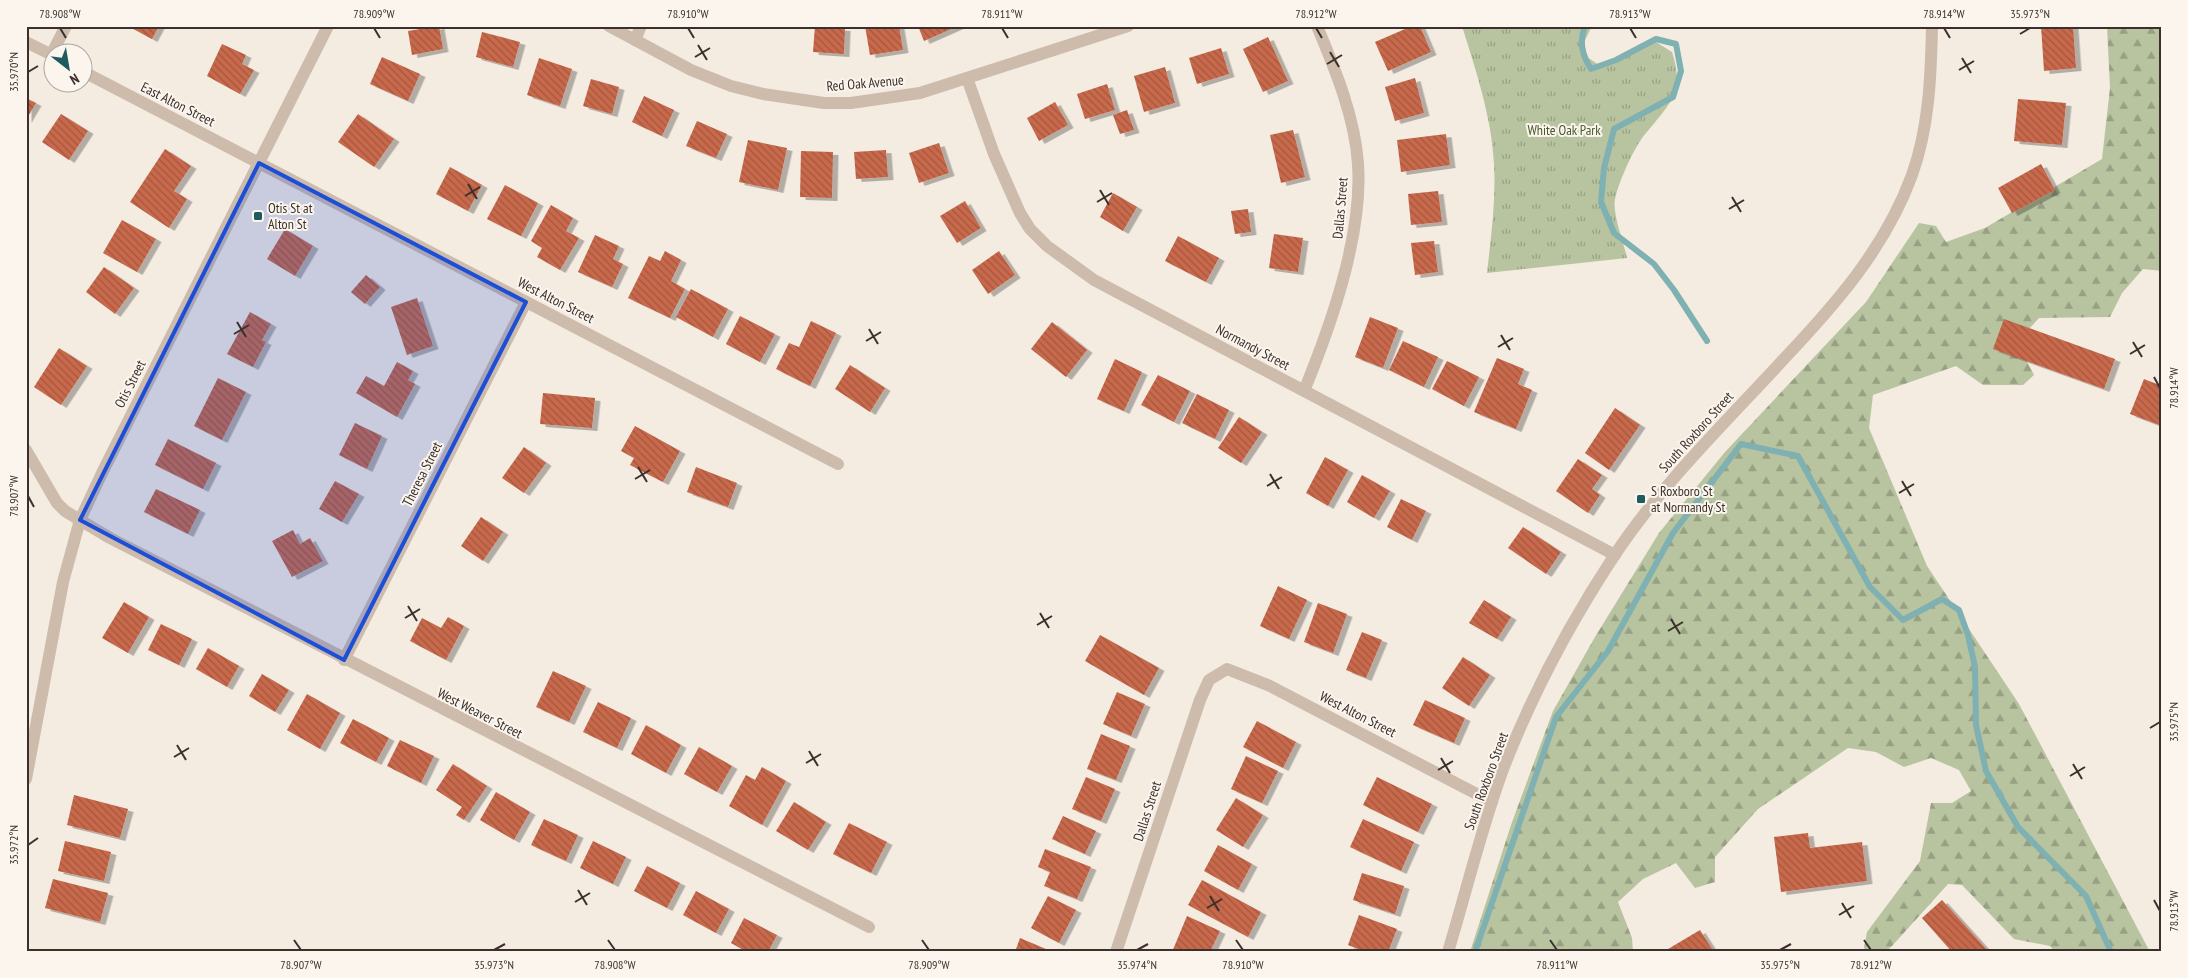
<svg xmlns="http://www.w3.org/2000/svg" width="2188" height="978" font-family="'PT Sans Narrow',sans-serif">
<defs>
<pattern id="forest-firs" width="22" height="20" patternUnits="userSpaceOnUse" patternTransform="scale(1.25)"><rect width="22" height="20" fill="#b8c4a0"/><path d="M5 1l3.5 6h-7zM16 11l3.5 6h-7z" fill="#97a083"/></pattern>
<pattern id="park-tufts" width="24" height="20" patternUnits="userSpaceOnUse" patternTransform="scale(1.25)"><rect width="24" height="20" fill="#b8c4a0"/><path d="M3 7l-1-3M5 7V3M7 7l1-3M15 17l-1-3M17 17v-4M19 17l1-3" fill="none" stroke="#97a083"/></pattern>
<pattern id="building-back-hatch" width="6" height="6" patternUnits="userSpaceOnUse" patternTransform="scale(1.25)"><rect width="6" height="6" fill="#c8694b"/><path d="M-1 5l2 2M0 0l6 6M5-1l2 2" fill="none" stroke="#a4573f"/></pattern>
<filter id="shadow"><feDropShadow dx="5.5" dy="3" stdDeviation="0" flood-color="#0004"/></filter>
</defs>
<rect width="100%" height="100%" fill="#f4ebe1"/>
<path fill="url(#forest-firs)" d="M2107 26H2162V271L2143 269 2122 293 2110 317 2039 318 2017 342 2034 375 2023 385H1983L1956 366 1873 395 1869 428 1927 566 2019 704 2150 952H2055L2050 946 2014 939 1962 885 1948 884 1892 946 1885 952H1867L1864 948 1867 932 1920 861 1931 803H1952L1971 791 1959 770 1931 758 1904 767 1876 752 1848 748 1758 809 1715 857V882L1695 888 1676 863 1643 879 1618 902 1632 938 1633 952H1470L1511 825 1553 711 1595 637 1659 533 1725 452 1866 302 1919 223 1936 226 1946 242 1985 228 2102 159 2110 88Z"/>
<path fill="url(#park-tufts)" d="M1462 26H1592L1584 42 1587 57 1602 67C1622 62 1637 49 1656 42L1672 52C1685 91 1670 104 1646 133 1634 147 1619 181 1615 199 1612 213 1624 243 1627 258L1487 273C1491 237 1496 201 1494 165 1492 118 1476 71 1462 26Z"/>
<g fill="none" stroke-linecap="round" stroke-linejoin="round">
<g stroke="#7fb0b2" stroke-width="6">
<path d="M1585 26C1579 42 1582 55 1591 69L1616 60 1656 39 1676 44 1681 71 1673 97 1614 129 1604 168 1601 202 1614 233 1654 264 1674 290 1707 341"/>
<path d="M1475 952 1556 717 1608 651 1673 533 1741 444 1798 456 1870 587 1903 620 1942 599 1959 610 1968 635 1975 667 1976 725 1986 771 2018 827 2086 896 2111 952"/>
</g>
</g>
<g fill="url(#building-back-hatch)" filter="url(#shadow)">
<path d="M128 26H159L152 39Z"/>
<path d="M439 26 443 49 412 55 408 31Z"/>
<path d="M815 26 845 28 844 54 813 52Z"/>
<path d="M865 26H899L903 50 870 55Z"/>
<path d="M918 26H958L924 41Z"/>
<path d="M1412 26H1420L1431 52 1388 71 1375 42Z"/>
<path d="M2041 26H2073L2076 68 2044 71Z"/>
<path d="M482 32 520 42 513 67 476 57Z"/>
<path d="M1268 37 1288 81 1263 92 1243 49Z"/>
<path d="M222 44 246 55 242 64 254 70 240 94 207 76Z"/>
<path d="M1221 48 1229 74 1197 84 1189 58Z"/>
<path d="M382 57 420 74 408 101 370 84Z"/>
<path d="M539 58 572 69 560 106 527 95Z"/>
<path d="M1165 67 1175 103 1144 112 1134 76Z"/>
<path d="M1415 78 1424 113 1395 121 1385 87Z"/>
<path d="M591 79 619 87 612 114 583 106Z"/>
<path d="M1107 84 1115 110 1085 119 1077 94Z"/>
<path d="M644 96 674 110 662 136 632 122Z"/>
<path d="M26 98 36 103 26 120Z"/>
<path d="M2018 99 2066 103 2062 145 2014 141Z"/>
<path d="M1055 102 1068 125 1039 141 1027 118Z"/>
<path d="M1127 110 1134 130 1120 134 1113 115Z"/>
<path d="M61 114 88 131 69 160 42 142Z"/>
<path d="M358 114 394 139 374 167 338 142Z"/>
<path d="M697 121 727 134 716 158 686 146Z"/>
<path d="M1293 130 1305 177 1281 183 1270 135Z"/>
<path d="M1446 134 1450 165 1401 172 1397 140Z"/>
<path d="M748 140 787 148 778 190 739 182Z"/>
<path d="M939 143 949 173 919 183 909 153Z"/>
<path d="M165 149 191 166 174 191 187 199 169 228 130 202Z"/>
<path d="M886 150 888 177 856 179 854 152Z"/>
<path d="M801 151 833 152 832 198 800 197Z"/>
<path d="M2041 164 2055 190 2012 213 1998 188Z"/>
<path d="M450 167 482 185 468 211 436 194Z"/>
<path d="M505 185 538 203 521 236 487 219Z"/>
<path d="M1438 191 1442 222 1411 225 1408 194Z"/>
<path d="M1113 193 1137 207 1123 231 1100 217Z"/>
<path d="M965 201 981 228 957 243 940 216Z"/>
<path d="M551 205 573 218 566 231 579 238 560 270 537 257 542 248 531 241Z"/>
<path d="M1248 209 1251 232 1235 234 1231 211Z"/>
<path d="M122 220 156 239 137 272 103 253Z"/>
<path d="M285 229 313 246 295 276 267 259Z"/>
<path d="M1274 234 1303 238 1298 272 1269 268Z"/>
<path d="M595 235 619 246 613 259 623 264 612 287 578 272Z"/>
<path d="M1178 236 1219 258 1206 282 1165 261Z"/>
<path d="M1434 241 1438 272 1415 275 1411 243Z"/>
<path d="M665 251 681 260 671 281 685 289 670 318 628 298 649 256 660 261Z"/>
<path d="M999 251 1015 275 988 294 972 270Z"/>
<path d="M104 267 134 288 115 314 86 292Z"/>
<path d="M366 275 380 287 365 304 351 292Z"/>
<path d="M691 289 728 309 713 337 676 317Z"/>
<path d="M417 298 433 346 407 355 391 307Z"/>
<path d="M250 312 271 324 262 340 266 342 253 367 227 354Z"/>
<path d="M740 316 775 334 760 362 726 344Z"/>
<path d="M1370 317 1398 328 1383 368 1355 357Z"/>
<path d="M2004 319 2115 359 2104 389 1993 349Z"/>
<path d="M811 321 836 333 810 386 776 369 789 343 799 347Z"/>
<path d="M1052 322 1087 350 1066 377 1031 349Z"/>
<path d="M1403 341 1438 357 1424 387 1389 370Z"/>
<path d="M59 348 87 366 61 405 34 387Z"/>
<path d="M1497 358 1524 369 1518 384 1532 390 1516 429 1474 412Z"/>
<path d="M1115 359 1142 372 1124 411 1097 399Z"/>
<path d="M1447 361 1479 377 1464 406 1432 389Z"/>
<path d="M397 362 413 371 408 380 415 384 397 417 356 393 366 376 384 386Z"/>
<path d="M850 365 885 388 870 412 835 389Z"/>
<path d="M1158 375 1190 391 1174 422 1141 405Z"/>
<path d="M218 378 246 392 222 440 194 426Z"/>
<path d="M2144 379 2162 386V426L2130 414Z"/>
<path d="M543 393 595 398 592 428 540 424Z"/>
<path d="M1197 394 1229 410 1215 439 1182 423Z"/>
<path d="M1615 408 1640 425 1609 470 1585 453Z"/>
<path d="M1239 417 1262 432 1241 463 1218 448Z"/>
<path d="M355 423 382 436 367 469 339 455Z"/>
<path d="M635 426 680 451 663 482 630 465 634 458 621 451Z"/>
<path d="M168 439 216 463 203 489 155 465Z"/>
<path d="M524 447 546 463 524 493 502 478Z"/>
<path d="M1325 457 1348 470 1328 506 1306 493Z"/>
<path d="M1578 459 1602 475 1592 489 1600 495 1588 513 1556 491Z"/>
<path d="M696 467 737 483 728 507 687 492Z"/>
<path d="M1362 475 1390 491 1374 518 1347 502Z"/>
<path d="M335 481 359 494 342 522 319 509Z"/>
<path d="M156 489 200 510 188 534 144 512Z"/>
<path d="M1401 499 1426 511 1412 540 1387 527Z"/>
<path d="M481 517 503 532 483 561 461 546Z"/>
<path d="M1523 527 1561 552 1546 574 1508 548Z"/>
<path d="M293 530 300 544 310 538 323 561 292 577 272 541Z"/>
<path d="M1278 586 1307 600 1289 639 1260 626Z"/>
<path d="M1484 600 1511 617 1497 639 1469 623Z"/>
<path d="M124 602 149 617 128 653 102 638Z"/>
<path d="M1318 603 1347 614 1333 653 1304 642Z"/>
<path d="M448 617 464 626 446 660 410 641 422 618 441 628Z"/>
<path d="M161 624 192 639 179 665 148 650Z"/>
<path d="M1362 632 1382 640 1366 678 1346 670Z"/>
<path d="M1100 635 1159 668 1144 695 1085 661Z"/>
<path d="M208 648 239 666 227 687 196 669Z"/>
<path d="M1463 657 1490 675 1469 706 1442 688Z"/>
<path d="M553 671 586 686 569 722 536 707Z"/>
<path d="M262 674 289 690 275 712 249 696Z"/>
<path d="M1117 692 1145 704 1131 736 1103 724Z"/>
<path d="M307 694 340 713 320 749 287 730Z"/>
<path d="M1425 700 1465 718 1454 743 1413 725Z"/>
<path d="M598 702 631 718 617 748 583 732Z"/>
<path d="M353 719 389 738 376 762 340 743Z"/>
<path d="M1257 721 1296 742 1283 768 1243 747Z"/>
<path d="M646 725 681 745 666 773 631 754Z"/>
<path d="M1101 734 1130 746 1116 780 1087 769Z"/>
<path d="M400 740 434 756 421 783 387 766Z"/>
<path d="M699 747 732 766 717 792 684 774Z"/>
<path d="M1246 756 1278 771 1262 803 1231 789Z"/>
<path d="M453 764 487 786 464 820 456 815 462 807 436 790Z"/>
<path d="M762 767 786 781 762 825 729 806 746 775 755 780Z"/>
<path d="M1086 777 1115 789 1101 821 1072 809Z"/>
<path d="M1377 777 1432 804 1418 832 1363 805Z"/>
<path d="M496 792 530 812 514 840 480 820Z"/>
<path d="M74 795 128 809 120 838 67 825Z"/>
<path d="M1236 798 1263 815 1243 847 1216 830Z"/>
<path d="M794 802 826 822 808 850 776 831Z"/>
<path d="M1063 816 1096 831 1085 854 1052 839Z"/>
<path d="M544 819 578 835 566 861 531 845Z"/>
<path d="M1363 819 1414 842 1401 871 1350 847Z"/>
<path d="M849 823 887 842 871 873 833 854Z"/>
<path d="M1808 833 1810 848 1862 842 1867 881 1781 892 1774 837Z"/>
<path d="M65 841 111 852 104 881 58 871Z"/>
<path d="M593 841 626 857 613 884 580 868Z"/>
<path d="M1218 845 1252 864 1238 890 1204 871Z"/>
<path d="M1045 849 1091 867 1077 899 1044 886 1050 872 1038 867Z"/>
<path d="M647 866 680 883 667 908 634 891Z"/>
<path d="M1362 873 1404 886 1395 914 1353 900Z"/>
<path d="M53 879 108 893 100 922 45 908Z"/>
<path d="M1202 880 1261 912 1248 937 1188 905Z"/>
<path d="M696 891 729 909 716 933 683 915Z"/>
<path d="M1048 896 1076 910 1059 943 1031 928Z"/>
<path d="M1942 900 1989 952H1952L1922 918Z"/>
<path d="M1359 915 1397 929 1388 952H1366L1348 945Z"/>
<path d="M1187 916 1220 931 1210 952H1172Z"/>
<path d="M744 918 777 935 768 952H747L731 943Z"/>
<path d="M1700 930 1714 952H1663Z"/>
<path d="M1020 938 1053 952H1015Z"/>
</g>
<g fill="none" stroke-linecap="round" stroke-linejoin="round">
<g stroke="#cdbbac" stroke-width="12">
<path d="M609 26 691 70 731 86 763 94 824 103H851L920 93 1128 26"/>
<path d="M635 40 641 26"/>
<path d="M26 42 52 55"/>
<path d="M51 55 66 26"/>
<path d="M82 71 838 464"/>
<path d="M967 78 994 154 1020 213 1030 229 1047 246 1094 280 1615 555"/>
<path d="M1304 391C1331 325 1363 235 1358 164 1355 117 1335 69 1317 26"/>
<path d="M26 450 57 503 65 511 110 538 869 927"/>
<path d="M344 660 526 302"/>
<path d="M26 779 63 582 80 520 103 471 328 26"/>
<path d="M1116 952 1200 700 1209 680 1227 669 1270 686 1492 802"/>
<path d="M1448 952C1466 892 1481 830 1502 772 1531 696 1571 621 1616 553 1663 483 1724 424 1781 362 1834 306 1885 249 1912 175 1929 128 1931 76 1932 26"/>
</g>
</g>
<path fill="#1d4ed8" fill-opacity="0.2" stroke="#1d4ed8" stroke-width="4" stroke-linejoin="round" d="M259 163 526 302 344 660 80 520Z"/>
<path fill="none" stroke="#3b302b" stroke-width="2" d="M60 28 66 38M374 28 380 38M688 28 694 38M1002 28 1008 38M1316 28 1322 38M1630 28 1636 38M1944 28 1950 38M2020 34 2030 28M698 45 707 60M1330 52 1339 67M695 57 710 48M1962 58 1971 73M1327 64 1342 55M1959 70 1974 61M28 72 38 66M468 184 477 199M1100 190 1109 205M465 196 480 187M1732 197 1741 212M1097 202 1112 193M1729 209 1744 200M237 322 246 337M869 329 878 344M234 334 249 325M1501 335 1510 350M866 341 881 332M2133 342 2142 357M1498 347 1513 338M2130 354 2145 345M2154 377 2160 388M638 467 647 482M1270 474 1279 489M635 479 650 470M1902 481 1911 496M1267 486 1282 477M1899 493 1914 484M28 496 34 507M408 606 417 621M1040 613 1049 628M405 618 420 609M1671 619 1680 634M1037 625 1052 616M1668 631 1683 622M2150 728 2160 722M177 745 186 760M809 751 818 766M174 757 189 748M1441 758 1450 773M806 763 821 754M2073 764 2082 779M1438 770 1453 761M2070 776 2085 767M28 845 38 838M578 890 587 905M1210 896 1219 911M2154 900 2160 911M575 902 590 893M1842 903 1851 918M1207 908 1222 899M1839 915 1854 906M294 940 301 950M608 940 615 950M922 940 929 950M1236 940 1243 950M1550 940 1557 950M1864 940 1871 950M494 950 505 944M1137 950 1148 944M1780 950 1791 944"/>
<g fill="#1f5a5e" stroke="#fbf5ee" stroke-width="2">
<rect x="253" y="211" width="10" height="10" rx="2.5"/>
<rect x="1636" y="494" width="10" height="10" rx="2.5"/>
</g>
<g text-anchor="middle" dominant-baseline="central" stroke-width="4" stroke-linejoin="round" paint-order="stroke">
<g font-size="14" fill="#3b302b" stroke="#fbf5ee">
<text transform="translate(865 83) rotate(-5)">Red Oak Avenue</text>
<text transform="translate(178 104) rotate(27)">East Alton Street</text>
<text transform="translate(1340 208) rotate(-85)">Dallas Street</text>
<text transform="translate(556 300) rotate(27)">West Alton Street</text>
<text transform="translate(1253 347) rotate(28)">Normandy Street</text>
<text transform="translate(130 384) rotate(-63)">Otis Street</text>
<text transform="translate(1696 432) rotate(-48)">South Roxboro Street</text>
<text transform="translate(422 474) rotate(-63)">Theresa Street</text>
<text transform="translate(480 713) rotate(27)">West Weaver Street</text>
<text transform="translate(1358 714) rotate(27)">West Alton Street</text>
<text transform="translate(1486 781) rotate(-70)">South Roxboro Street</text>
<text transform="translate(1147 811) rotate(-72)">Dallas Street</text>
</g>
<g font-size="14" fill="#4a5a2e" stroke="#fbf5ee">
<text x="1564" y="130">White Oak Park</text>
</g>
<g font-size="14" fill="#3b302b" stroke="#fbf5ee" text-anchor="start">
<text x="268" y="208">Otis St at<tspan x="268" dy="16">Alton St</tspan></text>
<text x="1651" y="491">S Roxboro St<tspan x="1651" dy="16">at Normandy St</tspan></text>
</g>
</g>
<rect width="2188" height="978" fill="none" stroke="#fbf5ee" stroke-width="55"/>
<g transform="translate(68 68) rotate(149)"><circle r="24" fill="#fbf5ee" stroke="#aea6a0"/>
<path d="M0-4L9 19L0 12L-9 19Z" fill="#1f5a5e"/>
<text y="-8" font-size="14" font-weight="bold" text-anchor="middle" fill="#3b302b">N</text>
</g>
<rect x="28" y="28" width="2132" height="922" fill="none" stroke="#3b302b" stroke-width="2"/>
<g font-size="12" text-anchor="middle" fill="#3b302b">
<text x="60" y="18">78.908°W</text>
<text x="374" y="18">78.909°W</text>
<text x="688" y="18">78.910°W</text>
<text x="1002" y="18">78.911°W</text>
<text x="1316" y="18">78.912°W</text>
<text x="1630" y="18">78.913°W</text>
<text x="1944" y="18">78.914°W</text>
<text x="2030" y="18">35.973°N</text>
<text transform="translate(14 72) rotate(-90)" y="4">35.970°N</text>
<text transform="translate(2174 388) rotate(-90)" y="4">78.914°W</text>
<text transform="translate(14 496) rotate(-90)" y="4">78.907°W</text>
<text transform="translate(2174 722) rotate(-90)" y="4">35.975°N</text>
<text transform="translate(14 845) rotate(-90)" y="4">35.972°N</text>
<text transform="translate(2174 911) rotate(-90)" y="4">78.913°W</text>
<text x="301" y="969">78.907°W</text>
<text x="494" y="969">35.973°N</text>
<text x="615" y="969">78.908°W</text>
<text x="929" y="969">78.909°W</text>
<text x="1137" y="969">35.974°N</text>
<text x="1243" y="969">78.910°W</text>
<text x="1557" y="969">78.911°W</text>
<text x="1780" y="969">35.975°N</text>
<text x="1871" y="969">78.912°W</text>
</g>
</svg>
